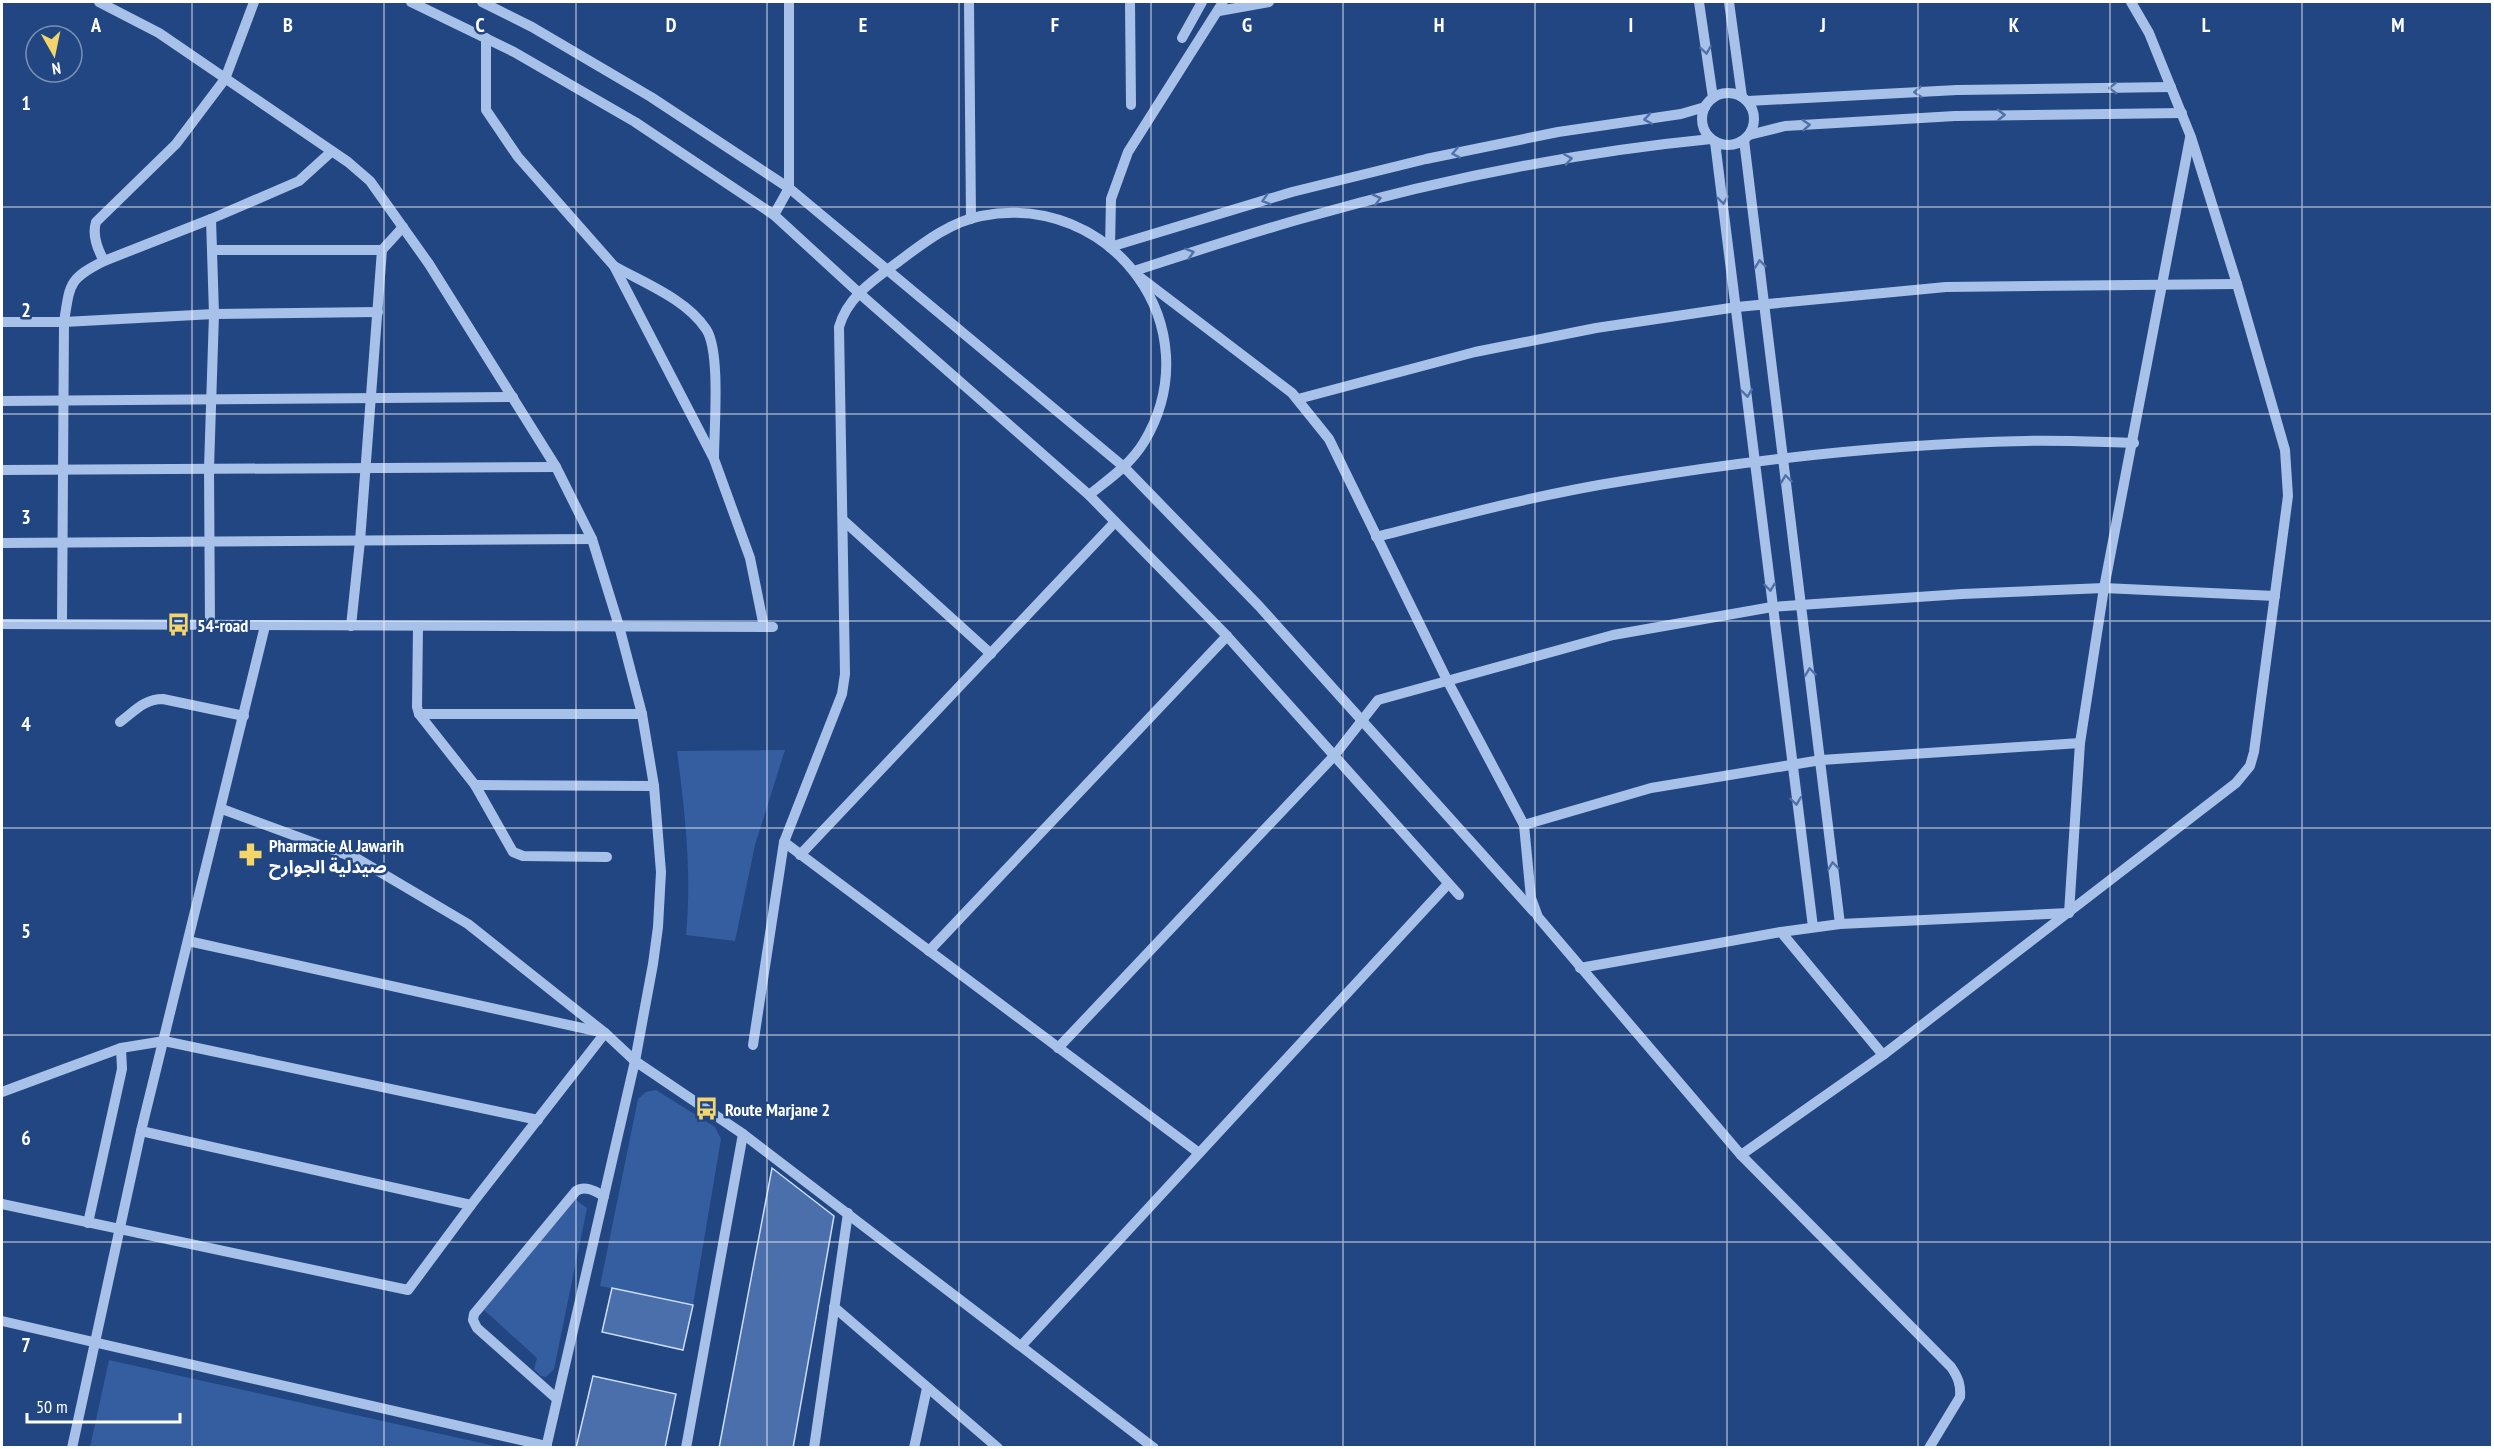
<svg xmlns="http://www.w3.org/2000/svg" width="2494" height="1449" font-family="'PT Sans Narrow','Noto Sans Arabic',sans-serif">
<rect width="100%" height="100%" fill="#214682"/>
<g fill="#355ea0">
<path d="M785 750 755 845 735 941 686 935C692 873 685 812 677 751Z"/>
<path d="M656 1090 715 1127 721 1139 693 1305 600 1286 638 1099 646 1092Z"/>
<path d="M574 1199 587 1208 554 1369 546 1377 541 1376 534 1369 537 1358 484 1310Z"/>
<path d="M109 1360 499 1447H90Z"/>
</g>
<g fill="#4a6fab" stroke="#ccdcf6" stroke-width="1.5">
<path d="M772 1168 834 1216 793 1448H719Z"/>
<path d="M612 1288 693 1305 683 1350 602 1332Z"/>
<path d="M593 1376 676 1394 665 1448H576Z"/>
</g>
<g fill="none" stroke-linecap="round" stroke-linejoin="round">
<g stroke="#a8c1e8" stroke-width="10">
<path d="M99 2 159 33 348 162 370 181 429 264 556 467 592 539 619 626 642 714 654 786 661 872 658 927 653 964 635 1061 546 1448"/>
<path d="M254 2 225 79 176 144 96 222C92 235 97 248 104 261L211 219 299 181 331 152"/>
<path d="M411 2 514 52 635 122 774 215 859 293 1089 495 1227 636 1459 895"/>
<path d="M482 2 532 27 651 97 789 188 1124 467 1259 606 1534 912"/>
<path d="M969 2 971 219"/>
<path d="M1130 2 1131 105"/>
<path d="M1699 2 1713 98"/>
<path d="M1729 2 1742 97"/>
<path d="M1219 11 1269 2"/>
<path d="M486 38V110L518 157 614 266 714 459 750 558 764 627"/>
<path d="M1182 38 1202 2"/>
<circle cx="1728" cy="119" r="26"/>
<path d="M1748 101 1957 90 2171 87"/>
<path d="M1749 135 1785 126 1955 116 2182 113"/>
<path d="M1744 140 1840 924"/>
<path d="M1715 142 1813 927"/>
<path d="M774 215 789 188V2"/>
<path d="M1110 247 1292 192 1426 159 1558 132 1681 114 1705 107"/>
<path d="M1110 247 1111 199 1128 152 1223 2"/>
<path d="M213 250H382"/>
<path d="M614 266C644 283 686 299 706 329 721 351 714 429 714 458"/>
<path d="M1134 271C1190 253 1247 234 1304 218 1434 181 1577 152 1711 139"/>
<path d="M1137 275 1292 393 1329 439 1447 680 1524 825 1531 898 1538 917 1741 1155 1951 1367C1958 1377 1961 1385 1960 1397L1929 1448"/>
<path d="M2 322H64L214 314 378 312"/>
<path d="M1298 399 1475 352 1596 328 1737 307 1946 287 2237 284"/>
<path d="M2 401 513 397"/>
<path d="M2 470 556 467"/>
<path d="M843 520 991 654"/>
<path d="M1376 537C1458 516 1540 494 1623 481 1756 459 1890 444 2025 441 2061 440 2097 442 2134 443"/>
<path d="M2 543 592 539"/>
<path d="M2 624 773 627"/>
<path d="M62 624 64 322C70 284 68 279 104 261"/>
<path d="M210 625 209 468 214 314 211 219"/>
<path d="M351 626 360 541 382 250 403 227"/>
<path d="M418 626 417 707 419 714 475 785 513 852 523 856 607 857"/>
<path d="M419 714H642"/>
<path d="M120 722C135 711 144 699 163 699L244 716"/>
<path d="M475 785 654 786"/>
<path d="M222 809 358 859 468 924 605 1033 635 1061 743 1134 1154 1448"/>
<path d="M1524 825 1651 788 1821 760 2080 743"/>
<path d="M784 842 1199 1153"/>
<path d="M800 855 1115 522"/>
<path d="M2069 913 2080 743 2104 588 2190 138"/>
<path d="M1781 932 1883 1055"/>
<path d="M929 951 1227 636"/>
<path d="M1580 968 1781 932 1840 924 2069 913"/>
<path d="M753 1045 784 842 842 694 845 674 839 327C848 295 877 278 902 259 926 241 951 222 981 216 1111 190 1213 327 1144 442 1130 465 1109 479 1089 495"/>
<path d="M1058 1048 1334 756 1378 700 1613 635 1772 607 1962 594 2104 588 2275 596"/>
<path d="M2 1092 121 1048 164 1041 538 1120"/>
<path d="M141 1131 471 1205"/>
<path d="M1741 1155 1883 1055 2236 783 2250 766 2254 752 2288 496 2285 450 2237 284 2191 137 2149 33 2131 2"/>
<path d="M2 1204 408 1290 471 1205 605 1033 188 941"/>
<path d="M88 1223 122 1069 121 1048"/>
<path d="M834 1307 998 1448"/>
<path d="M2 1321 547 1446"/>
<path d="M1022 1345 1448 884"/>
<path d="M557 1399 477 1328 473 1320 474 1314 576 1191C585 1185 595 1191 604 1196"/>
<path d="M72 1448 141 1131 265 626"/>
<path d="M686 1448 743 1134"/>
<path d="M814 1448 848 1213"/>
<path d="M914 1448 927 1388"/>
</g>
</g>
<defs><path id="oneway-chevron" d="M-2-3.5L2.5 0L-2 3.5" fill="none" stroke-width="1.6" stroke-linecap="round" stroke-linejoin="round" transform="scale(1.5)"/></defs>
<g stroke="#5071a6">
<use href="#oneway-chevron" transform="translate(1706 50) rotate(81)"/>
<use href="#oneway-chevron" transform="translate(2113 88) rotate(179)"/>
<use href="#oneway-chevron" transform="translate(1918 92) rotate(176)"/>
<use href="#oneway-chevron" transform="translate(2001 115) rotate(-1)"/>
<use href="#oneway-chevron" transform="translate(1648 119) rotate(171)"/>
<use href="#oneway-chevron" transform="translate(1806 125) rotate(-4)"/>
<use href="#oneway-chevron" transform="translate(1456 153) rotate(169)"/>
<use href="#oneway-chevron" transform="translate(1568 159) rotate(-9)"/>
<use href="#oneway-chevron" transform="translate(1377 199) rotate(-14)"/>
<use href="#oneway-chevron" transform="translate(1266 200) rotate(163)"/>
<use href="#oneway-chevron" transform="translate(1723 200) rotate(83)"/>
<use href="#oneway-chevron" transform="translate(1190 253) rotate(-17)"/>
<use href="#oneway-chevron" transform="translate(1760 264) rotate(-97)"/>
<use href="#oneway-chevron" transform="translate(1747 393) rotate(83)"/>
<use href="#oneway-chevron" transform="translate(1786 479) rotate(-97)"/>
<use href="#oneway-chevron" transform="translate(1770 587) rotate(84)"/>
<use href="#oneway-chevron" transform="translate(1810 672) rotate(-97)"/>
<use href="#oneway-chevron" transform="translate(1796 801) rotate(82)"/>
<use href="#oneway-chevron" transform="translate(1833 866) rotate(-97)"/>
</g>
<path fill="none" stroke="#fff" stroke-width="1.5" stroke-opacity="0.55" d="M192 2V1448M384 2V1448M576 2V1448M767 2V1448M959 2V1448M1151 2V1448M1343 2V1448M1535 2V1448M1727 2V1448M1918 2V1448M2110 2V1448M2302 2V1448M2 207H2492M2 414H2492M2 621H2492M2 828H2492M2 1035H2492M2 1242H2492"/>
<defs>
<symbol id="bus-bare" viewBox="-9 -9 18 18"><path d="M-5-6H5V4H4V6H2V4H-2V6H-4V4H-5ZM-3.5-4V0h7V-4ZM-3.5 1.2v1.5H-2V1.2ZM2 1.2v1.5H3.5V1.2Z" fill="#f4d56a" stroke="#214682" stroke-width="2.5" paint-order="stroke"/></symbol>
<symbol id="pharmacy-bare" viewBox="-9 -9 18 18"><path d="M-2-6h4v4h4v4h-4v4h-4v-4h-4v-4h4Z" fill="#f4d56a" stroke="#214682" stroke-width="2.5" paint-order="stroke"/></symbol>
</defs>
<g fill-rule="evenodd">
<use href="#bus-bare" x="162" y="608" width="33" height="33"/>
<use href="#pharmacy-bare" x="234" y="838" width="33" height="33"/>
<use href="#bus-bare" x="690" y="1092" width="33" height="33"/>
</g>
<g text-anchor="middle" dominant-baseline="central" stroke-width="5" stroke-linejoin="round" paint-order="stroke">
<g font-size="18" font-weight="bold" fill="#fff" stroke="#214682" text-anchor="start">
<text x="197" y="625">54-road</text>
<text x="269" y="845">Pharmacie Al Jawarih<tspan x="269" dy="21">صيدلية الجوارح</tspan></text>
<text x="725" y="1109">Route Marjane 2</text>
</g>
</g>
<g font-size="20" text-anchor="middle" font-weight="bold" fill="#fff" stroke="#214682" stroke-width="5" stroke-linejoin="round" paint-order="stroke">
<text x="96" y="32">A</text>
<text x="288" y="32">B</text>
<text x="480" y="32">C</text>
<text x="671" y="32">D</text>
<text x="863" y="32">E</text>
<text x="1055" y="32">F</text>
<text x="1247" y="32">G</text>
<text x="1439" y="32">H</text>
<text x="1631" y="32">I</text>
<text x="1823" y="32">J</text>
<text x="2014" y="32">K</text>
<text x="2206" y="32">L</text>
<text x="2398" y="32">M</text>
<text x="26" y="110">1</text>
<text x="26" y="317">2</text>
<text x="26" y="524">3</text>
<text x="26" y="731">4</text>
<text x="26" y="938">5</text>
<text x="26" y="1145">6</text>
<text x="26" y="1352">7</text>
</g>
<rect width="2494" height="1449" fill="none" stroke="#ffffff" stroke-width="6"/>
<g transform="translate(54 54) rotate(171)"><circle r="28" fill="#214682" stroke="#7a90b4" stroke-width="1.5"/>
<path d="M0-4.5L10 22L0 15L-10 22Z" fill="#f4d56a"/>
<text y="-9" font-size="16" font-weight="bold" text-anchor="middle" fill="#ffffff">N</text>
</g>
<path d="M27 1413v9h153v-9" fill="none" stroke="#ffffff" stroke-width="3"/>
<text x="36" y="1413" font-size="18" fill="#ffffff" stroke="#214682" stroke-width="4.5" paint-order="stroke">50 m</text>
</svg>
